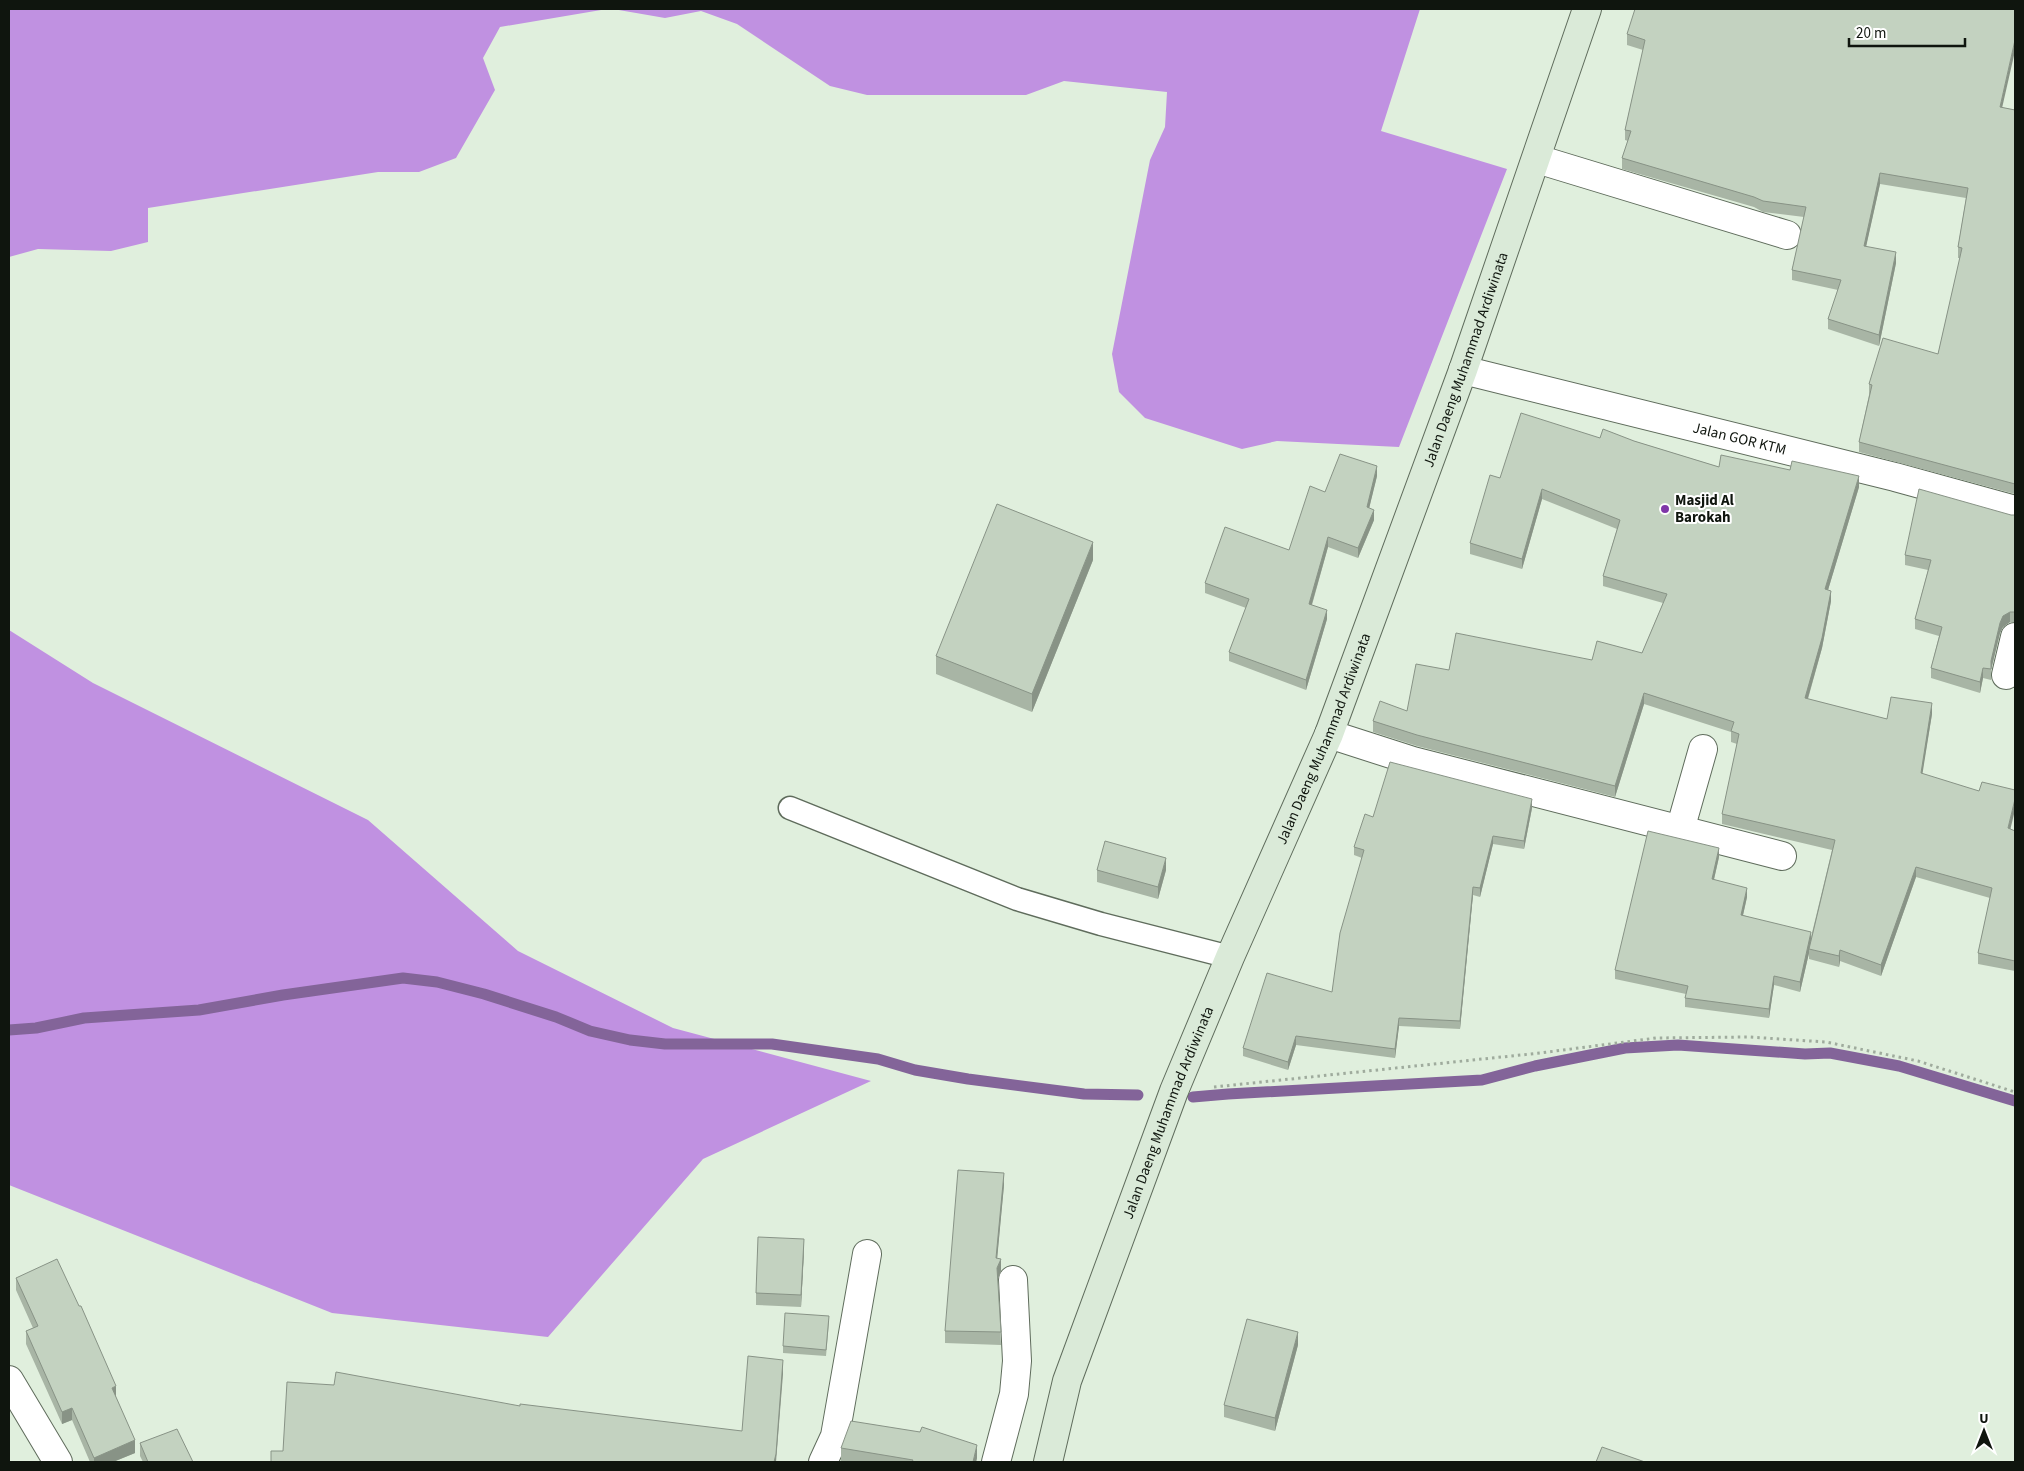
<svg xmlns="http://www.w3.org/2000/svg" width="2024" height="1471" font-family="'Source Sans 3',sans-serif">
<rect width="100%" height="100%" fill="#e0efdd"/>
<g fill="#c091e1">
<path d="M9 9H607L500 27 483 58 495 90 456 158 419 172H378L148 208V242L111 251 38 249 9 257Z"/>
<path d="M613 9H1420L1381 131 1507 169 1399 447 1277 441 1242 449 1145 418 1119 392 1112 354 1150 160 1165 127 1167 92 1064 81 1026 95H867L830 86 737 24 701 11 665 18Z"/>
<path d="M9 630 93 683 368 820 518 951 673 1028 871 1081 703 1159 548 1337 332 1313 9 1185Z"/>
</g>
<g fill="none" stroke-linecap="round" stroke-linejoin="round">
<g stroke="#836499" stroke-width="11">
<path d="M9 1030 36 1028 84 1018 199 1010 283 995 403 978 437 982 484 994 556 1017 590 1031 630 1040 665 1044H772L878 1059 915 1070 968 1079 1084 1094 1138 1095"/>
<path d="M1193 1097 1228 1094 1482 1080 1535 1066 1625 1048 1678 1045 1805 1054 1830 1053 1899 1066 2015 1101"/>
</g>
<defs>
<path id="service" d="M790 808 1017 899 1101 924 1230 957"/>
<g id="minor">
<path d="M1537 159 1787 235"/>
<path id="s1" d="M1463 370 1895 477 2015 510"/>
<path d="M2006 675 2015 637"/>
<path d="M1329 734 1413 761 1782 856"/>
<path d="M1680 830 1703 749"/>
<path d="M9 1380 58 1462"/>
<path d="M823 1462 835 1436 867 1254"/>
<path d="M996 1462 1014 1394 1017 1361 1013 1280"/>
</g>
<g id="secondary">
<path id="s2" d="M1048 1462 1067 1381 1174 1091 1230 957 1329 734 1463 370 1587 9"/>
</g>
</defs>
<use href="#service" stroke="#5f6c5c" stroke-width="25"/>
<use href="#minor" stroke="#5f6c5c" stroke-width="30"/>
<use href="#secondary" stroke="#5f6c5c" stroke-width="30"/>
<path stroke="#9fab9d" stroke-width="3" stroke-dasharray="2.5 4" stroke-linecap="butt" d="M1214 1087 1540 1053 1656 1038 1749 1037 1826 1042 1918 1061 2015 1092"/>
<use href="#service" stroke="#fff" stroke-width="22"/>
<use href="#minor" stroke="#fff" stroke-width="28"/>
<use href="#secondary" stroke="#daead8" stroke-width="28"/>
</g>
<g fill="#a8b5a5">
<path d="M1627 34 2015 110V494L1859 452V442L1869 395V384L1938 354 1960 258H1958V247L1966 198 1880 184 1866 246 1896 263 1879 346 1828 329V319L1838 290 1792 280V270L1804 217 1763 212 1754 207 1622 169V158L1628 141 1625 140V130L1643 50 1627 45Z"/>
<path d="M1600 438 1634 441 1719 467 1859 487 1828 590 1831 601 1822 648 1808 699 1887 719 1932 714 1922 773 2011 829 2015 831V971L1978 964V953L1990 898 1916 877 1881 976 1840 961 1839 967 1809 959V953L1800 992 1774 985 1769 1018 1685 1007V998L1686 994 1615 979V970L1719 857 1714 879 1747 897 1743 915 1811 937 1832 850 1722 824V814L1737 744 1731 742V732L1644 704 1615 797 1417 746 1373 732V721L1407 711 1449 670 1592 660 1642 653 1663 603 1603 586V576L1617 529 1542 499 1522 569 1470 554V543L1500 478Z"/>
<path d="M1377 476 1369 508 1374 520 1358 558 1328 547 1312 605 1327 619 1306 690 1229 661V652L1246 608 1205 593V583L1289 550 1325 492Z"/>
<path d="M2011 515H2015V622H2010L2003 627 2000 633 1991 670V680L1983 678 1980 693 1931 678V668L1939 636 1915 629V619L1928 570 1905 565V555Z"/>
<path d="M1093 560 1032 712 936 674V656Z"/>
<path d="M1532 808 1524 849 1493 844 1480 897 1473 895 1460 1029 1399 1026 1395 1058 1296 1045 1288 1070 1243 1056V1048L1332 992 1362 858 1354 855V847L1373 817Z"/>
<path d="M1097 870H1166L1158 899 1097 882Z"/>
<path d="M1004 1185 997 1258 1001 1271 998 1279 1001 1345 945 1343V1331Z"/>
<path d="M804 1251 801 1307 756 1305V1293Z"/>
<path d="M16 1278 116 1398 135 1453 113 1462H90L72 1420 62 1424 26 1344V1331L33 1328 16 1290Z"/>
<path d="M829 1322 826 1356 783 1353V1346Z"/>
<path d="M1298 1345 1275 1431 1224 1417V1405Z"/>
<path d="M140 1443 193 1462H143L140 1456Z"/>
<path d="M841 1448 977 1458 976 1462H850L841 1461Z"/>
</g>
<g fill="#889386">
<path d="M2015 40V51L2000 117V107Z"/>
<path d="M1880 173V184L1864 256V246Z"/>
<path d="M1896 252V263L1879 346V335Z"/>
<path d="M1377 466V476L1367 517V507Z"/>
<path d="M1859 476V487L1825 600V589Z"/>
<path d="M1542 489V499L1522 569V559Z"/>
<path d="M1374 510V520L1358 558V548Z"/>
<path d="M1328 537V547L1309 614V604Z"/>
<path d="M1093 542V560L1032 712V694Z"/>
<path d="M1831 591V601L1822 648 1805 708V698Z"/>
<path d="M1327 610V619L1306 690V680Z"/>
<path d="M2010 612V622L2003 627 2000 633 1991 670V661L2000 623 2003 616Z"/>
<path d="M1983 668V678L1980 693V682Z"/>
<path d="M1644 693V704L1615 797V786Z"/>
<path d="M1932 703V714L1921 783V773Z"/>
<path d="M1532 799V808L1524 849V841Z"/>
<path d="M2015 799V810L2008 839V828Z"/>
<path d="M1493 836V844L1480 897V888Z"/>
<path d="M1719 848V857L1712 888V879Z"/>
<path d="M1166 858V870L1158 899V887Z"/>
<path d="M1916 867V877L1881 976V965Z"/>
<path d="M1473 887V895L1460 1029V1021Z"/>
<path d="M1747 888V897L1741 924V915Z"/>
<path d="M1811 932V941L1809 949V953L1800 992V982Z"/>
<path d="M1840 950V961L1839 967V956Z"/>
<path d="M1774 976V985L1769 1018V1009Z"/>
<path d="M1399 1018V1026L1395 1058V1049Z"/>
<path d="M1296 1036V1045L1288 1070V1062Z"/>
<path d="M1004 1173V1185L996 1271V1258Z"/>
<path d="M804 1239V1251L801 1307V1295Z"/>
<path d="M1001 1259V1271L997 1281V1268Z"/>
<path d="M1298 1332V1345L1275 1431V1418Z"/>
<path d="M783 1360V1374L776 1462H774Z"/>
<path d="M116 1386V1399L112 1388Z"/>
<path d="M72 1408V1420L62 1424V1412Z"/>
<path d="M135 1440V1453L113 1462H94V1458Z"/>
<path d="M977 1445V1458L976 1462H973Z"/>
</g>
<g fill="#c3d2c0" stroke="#889386">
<path d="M1635 9H2015V40L2000 107 2015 110V484L1859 442 1872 385 1869 384 1883 338 1938 354 1962 248 1958 247 1968 188 1880 173 1864 246 1896 252 1879 335 1828 319 1841 280 1792 270 1806 207 1763 201 1754 197 1622 158 1631 131 1625 130 1645 40 1627 34Z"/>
<path d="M1521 413 1600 438 1603 429 1634 441 1719 467 1721 455 1790 470 1792 461 1859 476 1825 589 1831 591 1822 638 1805 698 1887 719 1891 697 1932 703 1921 773 1979 791 1982 782 2015 790V799L2008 828 2015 831V961L1978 953 1992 888 1916 867 1881 965 1840 950 1839 956 1809 949 1835 840 1722 814 1739 734 1731 731 1734 722 1644 693 1615 786 1417 735 1373 721 1380 701 1407 711 1416 664 1449 670 1456 633 1592 660 1597 641 1642 653 1667 594 1603 576 1620 520 1542 489 1522 559 1470 543 1490 475 1500 478Z"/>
<path d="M1340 454 1377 466 1367 507 1374 510 1358 548 1328 537 1309 604 1327 610 1306 680 1229 652 1249 599 1205 583 1225 527 1289 550 1310 486 1325 492Z"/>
<path d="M1919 489 2011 515H2015V612H2010L2003 616 2000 623 1991 661V669L1983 668 1980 682 1931 668 1942 627 1915 619 1931 560 1905 555Z"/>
<path d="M997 504 1093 542 1032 694 936 656Z"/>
<path d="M1390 762 1532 799 1524 841 1493 836 1480 888 1473 887 1460 1021 1399 1018 1395 1049 1296 1036 1288 1062 1243 1048 1267 973 1332 992 1340 933 1364 850 1354 847 1365 814 1373 817Z"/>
<path d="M1648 831 1719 848 1712 879 1747 888 1741 915 1811 932 1800 982 1774 976 1769 1009 1685 998 1688 986 1615 970Z"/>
<path d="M1105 841 1166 858 1158 887 1097 870Z"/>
<path d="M958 1170 1004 1173 996 1258 1001 1259 997 1268 1001 1332 945 1331Z"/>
<path d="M758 1237 804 1239 801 1295 756 1293Z"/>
<path d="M57 1259 79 1306H81L116 1386 112 1388 135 1440 94 1458 72 1408 62 1412 26 1331 38 1326 16 1278Z"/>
<path d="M785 1313 829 1316 826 1350 783 1346Z"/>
<path d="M1247 1319 1298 1332 1275 1418 1224 1405Z"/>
<path d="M748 1356 783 1360 776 1454 774 1462H271V1451H283L287 1382 334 1385 336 1372 520 1406V1404L742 1431Z"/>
<path d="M851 1421 920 1432 922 1427 977 1445 973 1462H912L913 1460 841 1448Z"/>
<path d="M177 1429 193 1462H148L140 1443Z"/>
<path d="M1602 1447 1645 1462H1596Z"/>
</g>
<circle fill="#7f36a8" stroke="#fff" stroke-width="2" cx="1665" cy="509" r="5"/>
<g text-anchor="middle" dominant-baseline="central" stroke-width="4" stroke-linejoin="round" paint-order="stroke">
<g font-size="15" fill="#0f150e" stroke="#fff">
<text stroke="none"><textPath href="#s2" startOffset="1180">Jalan Daeng Muhammad Ardiwinata</textPath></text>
<text stroke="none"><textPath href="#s1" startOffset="285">Jalan GOR KTM</textPath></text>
<text stroke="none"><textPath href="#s2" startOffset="775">Jalan Daeng Muhammad Ardiwinata</textPath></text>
<text stroke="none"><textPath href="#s2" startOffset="370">Jalan Daeng Muhammad Ardiwinata</textPath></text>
</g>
<g font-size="15" font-weight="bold" fill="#0f150e" stroke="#fff" text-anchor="start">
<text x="1675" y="500">Masjid Al<tspan x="1675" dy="17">Barokah</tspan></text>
</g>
</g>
<rect width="2024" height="1471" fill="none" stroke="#0f150e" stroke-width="20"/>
<g transform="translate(1984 1431)" stroke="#ffffff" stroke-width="4" paint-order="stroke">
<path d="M0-4L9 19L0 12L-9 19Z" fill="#0f150e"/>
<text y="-8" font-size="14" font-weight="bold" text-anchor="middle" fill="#0f150e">U</text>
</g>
<path d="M1849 38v8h116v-8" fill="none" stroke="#0f150e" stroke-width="2.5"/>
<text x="1856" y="38" font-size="15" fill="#0f150e" stroke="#ffffff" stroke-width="4" paint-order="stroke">20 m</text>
</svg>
